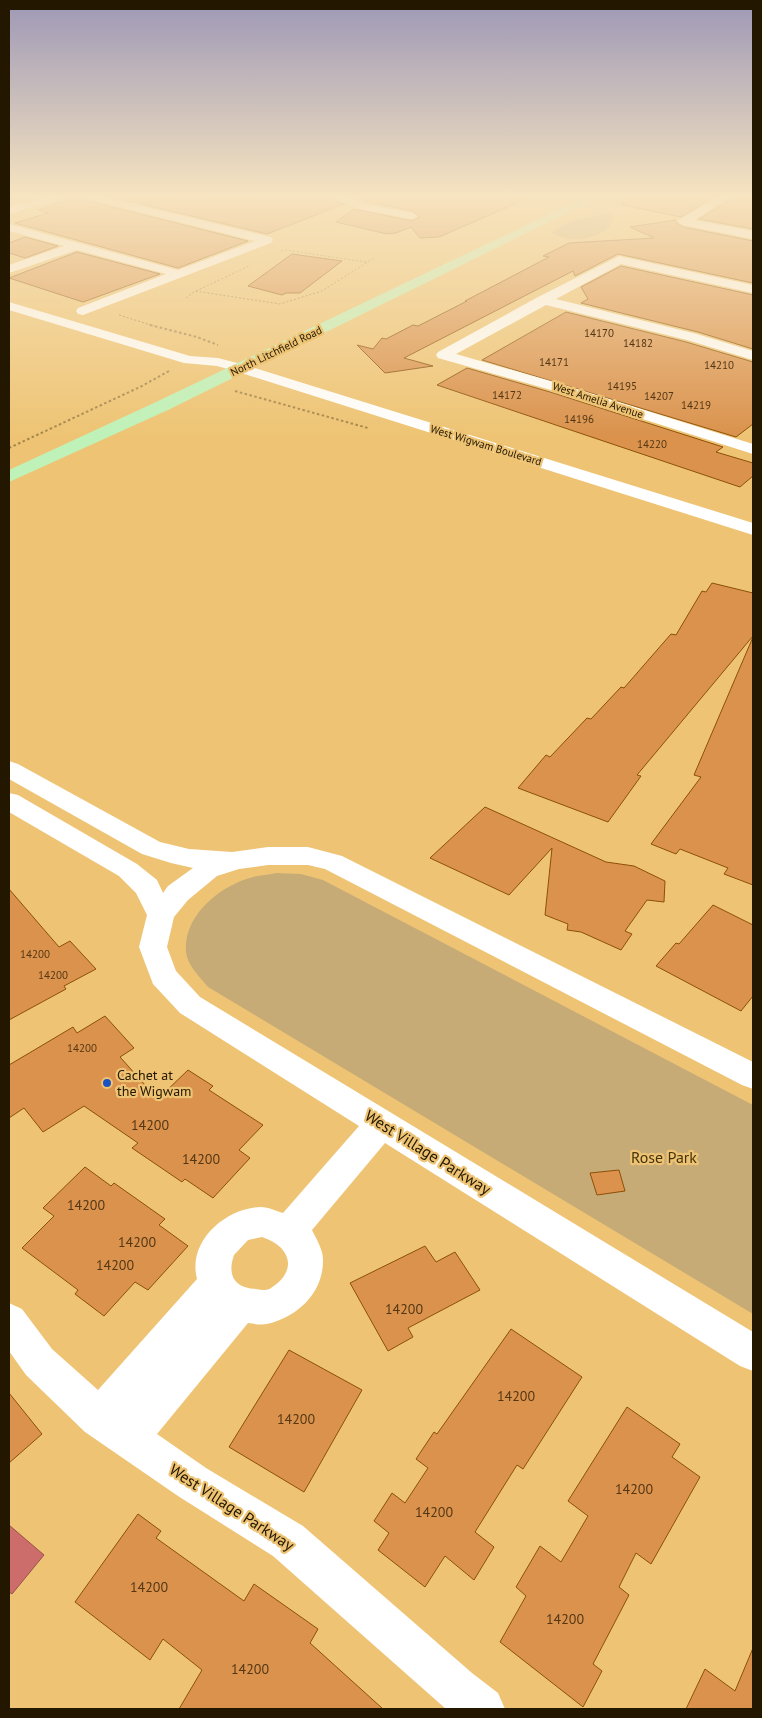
<svg xmlns="http://www.w3.org/2000/svg" width="762" height="1718" font-family="'PT Sans',sans-serif">
<rect width="100%" height="100%" fill="#eec474"/>
<g fill="#c7ab77">
<path d="M612 212C617 233 586 241 569 239 563 238 557 235 551 233L571 221Z"/>
<path d="M276 873 301 874 323 880 753 1105V1314L208 987C200 977 187 965 186 952 183 915 221 885 253 877 260 875 268 875 276 873Z"/>
</g>
<path fill="#cd6d6b" stroke="#9a534b" d="M9 1525 44 1555 12 1594 9 1592Z"/>
<g fill="#da924d" stroke="#8c5008">
<path d="M81 196 84 200 248 241 178 268 15 223 48 213 38 210Z"/>
<path d="M108 196H171L199 202 207 196H309L311 199 329 198 344 204 267 234Z"/>
<path d="M372 196H533L439 237 420 238 411 227 396 233 387 234 336 222 354 209 412 221 420 217 412 211 365 201Z"/>
<path d="M623 196H716L681 217 622 205Z"/>
<path d="M735 196H753V229L699 219Z"/>
<path d="M676 220V223L683 227 753 241V283L618 254 575 276 573 271 404 358 433 366 385 373 357 345 373 349 382 338 386 339 413 325 418 326 467 301H465L549 257 543 256 569 243 654 238 630 227Z"/>
<path d="M25 237 58 246 25 258 9 253V243Z"/>
<path d="M77 252 160 274 83 302 9 278Z"/>
<path d="M292 254 342 261 300 293H286L282 295 248 286Z"/>
<path d="M621 266 753 295V349L698 332 581 303 588 299 581 287Z"/>
<path d="M566 312 686 342 753 362V424L736 437 482 360Z"/>
<path d="M467 368 550 392 723 447 716 452 753 463V476L740 487 437 385Z"/>
<path d="M712 583 753 593V636L637 775 641 776 608 822 518 788 546 755 550 757 587 718 591 719 621 687 624 688 671 634 676 635 702 591 706 592Z"/>
<path d="M753 637V885L724 874 728 868 680 849 676 854 651 844 701 777 694 775Z"/>
<path d="M485 807 606 862 634 866 665 881 664 902 647 900 625 931 632 934 621 950 581 932 567 930 568 924 545 915 552 848 509 895 430 858Z"/>
<path d="M9 889 59 947 70 941 96 969 64 986 66 989 9 1020Z"/>
<path d="M713 905 753 925V996L741 1011 656 966 676 943 679 944Z"/>
<path d="M105 1016 134 1048 120 1057 146 1086 161 1096 188 1070 213 1086 209 1090 263 1125 239 1150 250 1158 213 1198 185 1179 182 1182 132 1148 138 1143 84 1106 43 1132 24 1108 9 1118V1065L73 1027 77 1033Z"/>
<path d="M85 1167 111 1186 114 1183 165 1219 159 1225 188 1246 148 1290 135 1282 104 1316 75 1294 78 1290 22 1248 54 1216 43 1208Z"/>
<path d="M619 1170 625 1191 597 1195 590 1173Z"/>
<path d="M425 1246 436 1262 455 1252 480 1290 408 1328 413 1337 388 1351 350 1283Z"/>
<path d="M511 1329 582 1377 523 1469 517 1465 475 1532 494 1547 474 1580 445 1556 425 1587 378 1550 389 1533 374 1521 392 1493 405 1503 428 1468 416 1459 434 1432 437 1434Z"/>
<path d="M289 1350 362 1390 304 1492 229 1447Z"/>
<path d="M9 1393 42 1434 9 1463Z"/>
<path d="M627 1407 680 1444 672 1457 700 1477 651 1564 636 1553 619 1587 629 1595 593 1664 602 1671 583 1707 500 1642 526 1596 516 1587 540 1546 561 1562 588 1516 568 1501Z"/>
<path d="M138 1514 161 1531 156 1538 244 1601 254 1584 318 1629 310 1643 383 1709H179L202 1670 163 1639 150 1660 75 1602Z"/>
<path d="M753 1648V1709H686L705 1669 735 1691Z"/>
</g>
<g fill="none" stroke-linecap="round" stroke-linejoin="round">
<g stroke="#a5854a" stroke-width="1" stroke-dasharray="2 2" stroke-linecap="butt">
<path d="M281 251 285 250 366 262"/>
<path d="M196 291 249 266"/>
<path d="M186 298 195 291 280 304 322 291 374 258"/>
<path d="M119 315 154 326"/>
</g>
<g stroke="#a5854a" stroke-width="2" stroke-dasharray="2.5 2.5" stroke-linecap="butt">
<path d="M150 325 197 337 218 345"/>
<path d="M235 391 368 428"/>
<path d="M9 448 140 387 169 371"/>
</g>
<g fill="#fff" fill-rule="evenodd">
<path d="M48 196H66L64 198 9 214V207Z"/>
<path d="M83 196H101L271 237 273 240 271 243 83 315 78 314 76 311 78 308 166 274 77 250 9 273V265L64 246 9 231V224L178 270 255 241 84 198Z"/>
<path d="M330 196H345L366 204 412 213 418 216 412 219 359 209Z"/>
<path d="M719 196H733L694 220 753 231V239L683 225 677 221Z"/>
<path d="M619 256 753 285V293L621 264 556 299 697 334 753 351V360L687 340 546 305 456 354 561 384 753 444V454L551 390 438 358 436 355 438 352 538 297Z"/>
<path d="M9 302 190 356 218 358 245 365 753 523V535L235 371 217 366 184 363 9 310Z"/>
<path d="M9 761 18 764 160 842 189 849 232 852 268 847H308L342 856 753 1062V1089L742 1085 325 869 308 865H268L239 869 217 876 188 900 174 917 167 947 176 971 200 997 753 1332V1371L740 1366 385 1143 312 1230C316 1238 323 1250 323 1259 324 1292 298 1317 267 1324 261 1325 254 1324 248 1323L157 1434 206 1468 303 1526 472 1673 498 1693 505 1709H446L273 1556 178 1496 85 1432 26 1375 9 1351V1303L22 1309 52 1349 98 1390 197 1279C187 1241 226 1208 261 1207 268 1207 276 1211 283 1213L359 1126 180 1013 153 984 139 947 147 915 136 893 119 876 9 812V793L18 795 137 864 157 880 163 893 168 886 193 868 171 863 142 854 9 779ZM262 1237C290 1246 299 1270 271 1288 267 1291 261 1290 256 1289 234 1288 227 1275 234 1255L248 1240Z"/>
</g>
<path fill="#bef2b9" fill-rule="evenodd" d="M587 196H602L168 410 9 482V470L156 402Z"/>
</g>
<linearGradient id="sky" x2="0" y2="1"><stop stop-color="#9d98b6"/><stop offset="0.45" stop-color="#f7e4c0"/><stop offset="1" stop-color="#f7e4c0" stop-opacity="0"/></linearGradient>
<rect width="762" height="436" fill="url(#sky)"/>
<circle fill="#1c52bf" stroke="#eec474" stroke-width="2" cx="107" cy="1083" r="5"/>
<g text-anchor="middle" dominant-baseline="central" stroke-width="4.5" stroke-linejoin="round" paint-order="stroke">
<g font-size="11" fill="#523613">
<text x="599" y="333">14170</text>
<text x="638" y="343">14182</text>
<text x="554" y="362">14171</text>
<text x="719" y="365">14210</text>
<text x="622" y="386">14195</text>
<text x="507" y="395">14172</text>
<text x="659" y="396">14207</text>
<text x="696" y="405">14219</text>
<text x="579" y="419">14196</text>
<text x="652" y="444">14220</text>
<text x="35" y="954">14200</text>
<text x="53" y="975">14200</text>
<text x="82" y="1048">14200</text>
</g>
<g font-size="11" fill="#241700" stroke="#eec474">
<text transform="translate(276 351) rotate(-26)">North Litchfield Road</text>
<text transform="translate(598 400) rotate(18)">West Amelia Avenue</text>
<text transform="translate(486 445) rotate(17)">West Wigwam Boulevard</text>
</g>
<g font-size="14" fill="#241700" stroke="#eec474" text-anchor="start">
<text x="117" y="1075">Cachet at<tspan x="117" dy="16">the Wigwam</tspan></text>
</g>
<g font-size="14" fill="#523613">
<text x="150" y="1125">14200</text>
<text x="201" y="1159">14200</text>
<text x="86" y="1205">14200</text>
<text x="137" y="1242">14200</text>
<text x="115" y="1265">14200</text>
<text x="404" y="1309">14200</text>
<text x="516" y="1396">14200</text>
<text x="296" y="1419">14200</text>
<text x="634" y="1489">14200</text>
<text x="434" y="1512">14200</text>
<text x="149" y="1587">14200</text>
<text x="565" y="1619">14200</text>
<text x="250" y="1669">14200</text>
</g>
<g font-size="16" fill="#241700" stroke="#eec474">
<text transform="translate(428 1152) rotate(32)">West Village Parkway</text>
<text transform="translate(232 1507) rotate(33)">West Village Parkway</text>
</g>
<g font-size="16" fill="#46330b" stroke="#eec474">
<text x="664" y="1157">Rose Park</text>
</g>
</g>
<rect width="762" height="1718" fill="none" stroke="#241700" stroke-width="20"/>
</svg>
